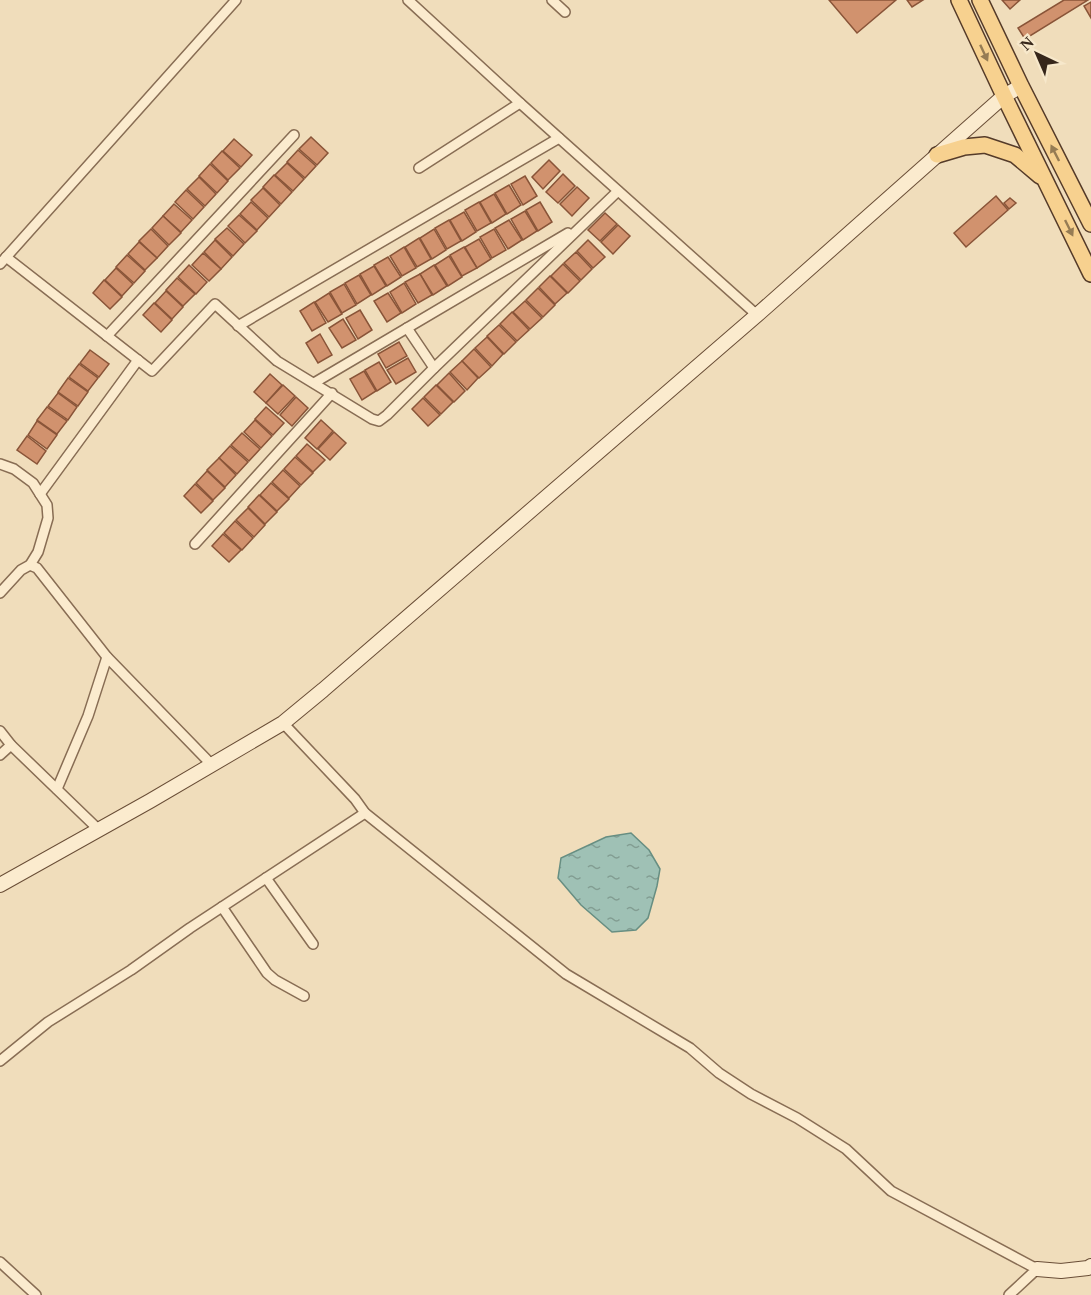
<svg xmlns="http://www.w3.org/2000/svg" width="1091" height="1295" font-family="Georgia,serif">
<defs>
<pattern id="water-ripples" width="26" height="14" patternUnits="userSpaceOnUse" patternTransform="scale(1.5)"><rect width="26" height="14" fill="#9fc1b5"/><path d="M2 4q2-2 4 0t4 0M15 11q2-2 4 0t4 0" fill="none" stroke="#829d92"/></pattern>
</defs>
<rect width="100%" height="100%" fill="#f0ddbb"/>
<path fill="url(#water-ripples)" stroke="#678e82" stroke-width="1.5" d="M631 833 649 850 660 869 657 886 648 918 636 930 612 932 581 905 558 878 561 858 606 837Z"/>
<g fill="#d1926e" stroke="#895438" stroke-width="1.5">
<path d="M829 0H896L857 33Z"/>
<path d="M907 0H923L912 7Z"/>
<path d="M1002 0H1020L1010 9Z"/>
<path d="M1064 0H1088L1025 39 1018 28Z"/>
<path d="M1091 2V18L1084 6Z"/>
<path d="M311 137 328 153 317 165 299 149Z"/>
<path d="M234 139 252 155 241 167 223 151Z"/>
<path d="M298 150 316 166 305 178 287 162Z"/>
<path d="M222 151 240 168 228 180 211 163Z"/>
<path d="M549 160 560 171 543 189 532 177Z"/>
<path d="M287 163 304 179 293 191 275 175Z"/>
<path d="M210 164 228 181 217 193 199 176Z"/>
<path d="M563 174 575 186 558 203 546 192Z"/>
<path d="M274 175 292 192 281 204 263 187Z"/>
<path d="M525 176 537 196 523 205 511 184Z"/>
<path d="M199 177 216 194 205 206 187 189Z"/>
<path d="M509 185 521 205 507 214 495 193Z"/>
<path d="M577 187 589 198 572 216 560 204Z"/>
<path d="M263 188 280 205 269 217 251 200Z"/>
<path d="M186 190 204 207 193 219 175 202Z"/>
<path d="M494 194 506 214 492 223 480 202Z"/>
<path d="M996 196 1008 210 966 247 954 233Z"/>
<path d="M1010 198 1016 203 1009 209 1004 203Z"/>
<path d="M251 202 268 218 257 230 240 214Z"/>
<path d="M479 202 491 223 477 231 465 210Z"/>
<path d="M540 202 552 222 538 231 526 210Z"/>
<path d="M174 204 192 220 181 232 163 216Z"/>
<path d="M525 211 537 231 523 240 511 219Z"/>
<path d="M464 212 476 232 462 241 450 220Z"/>
<path d="M605 213 617 224 600 241 588 230Z"/>
<path d="M239 215 257 231 245 243 228 226Z"/>
<path d="M163 216 181 233 169 245 152 228Z"/>
<path d="M449 220 461 241 447 249 435 228Z"/>
<path d="M509 220 522 240 508 249 495 228Z"/>
<path d="M618 225 630 236 613 254 601 242Z"/>
<path d="M227 228 244 244 233 256 215 239Z"/>
<path d="M151 229 168 246 157 258 139 241Z"/>
<path d="M434 229 446 250 432 259 420 238Z"/>
<path d="M494 229 506 250 492 258 480 237Z"/>
<path d="M419 238 431 259 417 267 405 247Z"/>
<path d="M479 239 491 259 477 268 465 247Z"/>
<path d="M215 240 232 257 221 269 204 252Z"/>
<path d="M588 240 605 257 593 268 577 251Z"/>
<path d="M139 242 157 258 145 270 128 254Z"/>
<path d="M404 247 416 268 402 276 390 256Z"/>
<path d="M464 247 477 268 462 276 450 255Z"/>
<path d="M576 252 592 269 581 280 564 263Z"/>
<path d="M203 253 221 269 209 281 192 265Z"/>
<path d="M127 255 145 271 134 283 116 267Z"/>
<path d="M449 256 462 277 448 286 435 265Z"/>
<path d="M388 257 401 277 387 286 374 265Z"/>
<path d="M563 264 580 281 568 293 551 276Z"/>
<path d="M189 265 207 282 196 294 178 277Z"/>
<path d="M434 265 447 286 433 295 420 274Z"/>
<path d="M374 266 386 286 372 295 360 274Z"/>
<path d="M116 268 133 284 122 296 105 280Z"/>
<path d="M420 274 432 295 418 303 405 282Z"/>
<path d="M359 275 371 295 357 304 345 283Z"/>
<path d="M550 276 567 293 555 304 539 287Z"/>
<path d="M177 278 195 294 183 306 166 290Z"/>
<path d="M104 280 122 297 110 309 93 293Z"/>
<path d="M404 283 416 304 402 313 390 292Z"/>
<path d="M344 284 356 305 342 313 330 292Z"/>
<path d="M538 288 555 305 543 317 526 300Z"/>
<path d="M166 291 183 307 172 319 155 303Z"/>
<path d="M329 293 342 314 328 322 315 302Z"/>
<path d="M388 293 401 313 387 322 374 301Z"/>
<path d="M525 301 542 318 530 329 513 312Z"/>
<path d="M314 302 326 323 312 331 300 311Z"/>
<path d="M154 303 172 320 161 332 143 315Z"/>
<path d="M360 310 372 330 358 339 346 318Z"/>
<path d="M512 312 529 330 517 341 500 324Z"/>
<path d="M343 319 356 340 342 348 329 328Z"/>
<path d="M499 325 516 342 504 354 487 336Z"/>
<path d="M320 334 332 355 318 363 306 343Z"/>
<path d="M487 337 503 354 492 366 475 348Z"/>
<path d="M399 342 407 356 386 368 378 354Z"/>
<path d="M474 349 491 367 479 378 462 361Z"/>
<path d="M90 350 109 364 99 377 80 363Z"/>
<path d="M408 358 416 372 396 384 387 370Z"/>
<path d="M462 361 478 378 467 390 450 372Z"/>
<path d="M379 362 391 382 377 391 365 370Z"/>
<path d="M79 364 98 378 88 391 69 377Z"/>
<path d="M364 371 376 391 362 400 350 379Z"/>
<path d="M449 373 465 391 454 402 437 385Z"/>
<path d="M270 374 282 385 266 403 254 392Z"/>
<path d="M68 378 88 392 78 406 58 392Z"/>
<path d="M283 385 295 396 278 414 266 403Z"/>
<path d="M436 385 453 402 441 414 424 397Z"/>
<path d="M58 393 77 407 68 420 48 406Z"/>
<path d="M296 397 308 408 292 426 280 415Z"/>
<path d="M423 398 440 415 428 426 412 409Z"/>
<path d="M47 407 67 421 57 434 37 420Z"/>
<path d="M266 407 284 423 273 435 255 419Z"/>
<path d="M255 420 272 436 261 448 244 432Z"/>
<path d="M321 420 333 431 317 449 305 438Z"/>
<path d="M37 421 57 435 47 449 28 435Z"/>
<path d="M334 432 346 443 330 460 318 449Z"/>
<path d="M242 433 260 449 249 461 231 445Z"/>
<path d="M27 436 46 451 37 464 17 450Z"/>
<path d="M307 444 325 460 313 472 296 456Z"/>
<path d="M230 446 248 462 237 474 219 458Z"/>
<path d="M295 457 313 473 301 485 284 469Z"/>
<path d="M219 458 236 475 225 487 207 470Z"/>
<path d="M283 470 300 486 289 498 272 482Z"/>
<path d="M207 471 225 488 213 500 196 483Z"/>
<path d="M271 483 289 499 277 511 260 495Z"/>
<path d="M195 484 213 501 201 513 184 496Z"/>
<path d="M259 495 277 512 265 524 248 507Z"/>
<path d="M248 508 265 525 254 537 236 520Z"/>
<path d="M235 521 253 538 242 550 224 533Z"/>
<path d="M223 534 241 550 229 562 212 546Z"/>
</g>
<g fill="none" stroke-linecap="round" stroke-linejoin="round">
<defs>
<g id="street">
<path d="M408 0 520 103 757 315"/>
<path d="M552 0 565 12"/>
<path d="M419 168 520 103"/>
<path d="M6 257 152 371 215 304 277 361 372 419 379 421 387 415 434 368 618 191"/>
<path d="M0 264 236 0"/>
<path d="M238 326 559 138"/>
<path d="M407 328 434 368"/>
<path d="M107 336 294 135"/>
<path d="M314 383 568 233"/>
<path d="M0 464 14 469 33 483 47 505 48 518 38 552 30 565 21 570 0 593"/>
<path d="M40 494 138 360"/>
<path d="M195 544 332 393"/>
<path d="M30 565 37 568 107 657 211 764"/>
<path d="M283 723 355 799 365 813 566 974 690 1048 719 1073 751 1094 797 1118 846 1149 891 1191 1037 1269 1009 1295"/>
<path d="M0 731 11 745 99 830"/>
<path d="M0 755 11 745"/>
<path d="M57 789 88 716 107 657"/>
<path d="M266 878 313 944"/>
<path d="M222 907 267 973 275 980 304 996"/>
<path d="M0 1061 48 1022 131 970 190 928 365 813"/>
<path d="M0 1262 36 1295"/>
</g>
<g id="secondary">
<path d="M0 885 150 801 283 723 323 690 757 315 1004 96 1021 86"/>
<path d="M1037 1269 1061 1271 1088 1268 1091 1266"/>
</g>
<g id="primary">
<path d="M959 0 1004 96 1091 274"/>
<path d="M980 0 1021 86 1091 224"/>
<path d="M937 155 964 147 985 145 1015 155 1040 176"/>
</g>
</defs>
<use href="#street" stroke="#886d54" stroke-width="12"/>
<use href="#secondary" stroke="#6a4e37" stroke-width="16"/>
<use href="#primary" stroke="#553b29" stroke-width="18"/>
<use href="#street" stroke="#fbebce" stroke-width="9"/>
<use href="#secondary" stroke="#fbebce" stroke-width="14"/>
<use href="#primary" stroke="#f7d18f" stroke-width="15"/>
</g>
<defs><path id="oneway-solid" d="M-6-.8H1V-3.2L6.5 0L1 3.2V.8H-6Z" transform="scale(1.5)"/></defs>
<g fill="#967c54">
<use href="#oneway-solid" transform="translate(984 53) rotate(65)"/>
<use href="#oneway-solid" transform="translate(1055 153) rotate(-117)"/>
<use href="#oneway-solid" transform="translate(1069 228) rotate(64)"/>
</g>
<g transform="translate(1037 54) rotate(316)" stroke="#f7e8cb" stroke-width="4.5" paint-order="stroke">
<path d="M0-4.5L10 22L0 15L-10 22Z" fill="#36261a"/>
<text y="-9" font-size="16" font-weight="bold" text-anchor="middle" fill="#36261a">N</text>
</g>
</svg>
